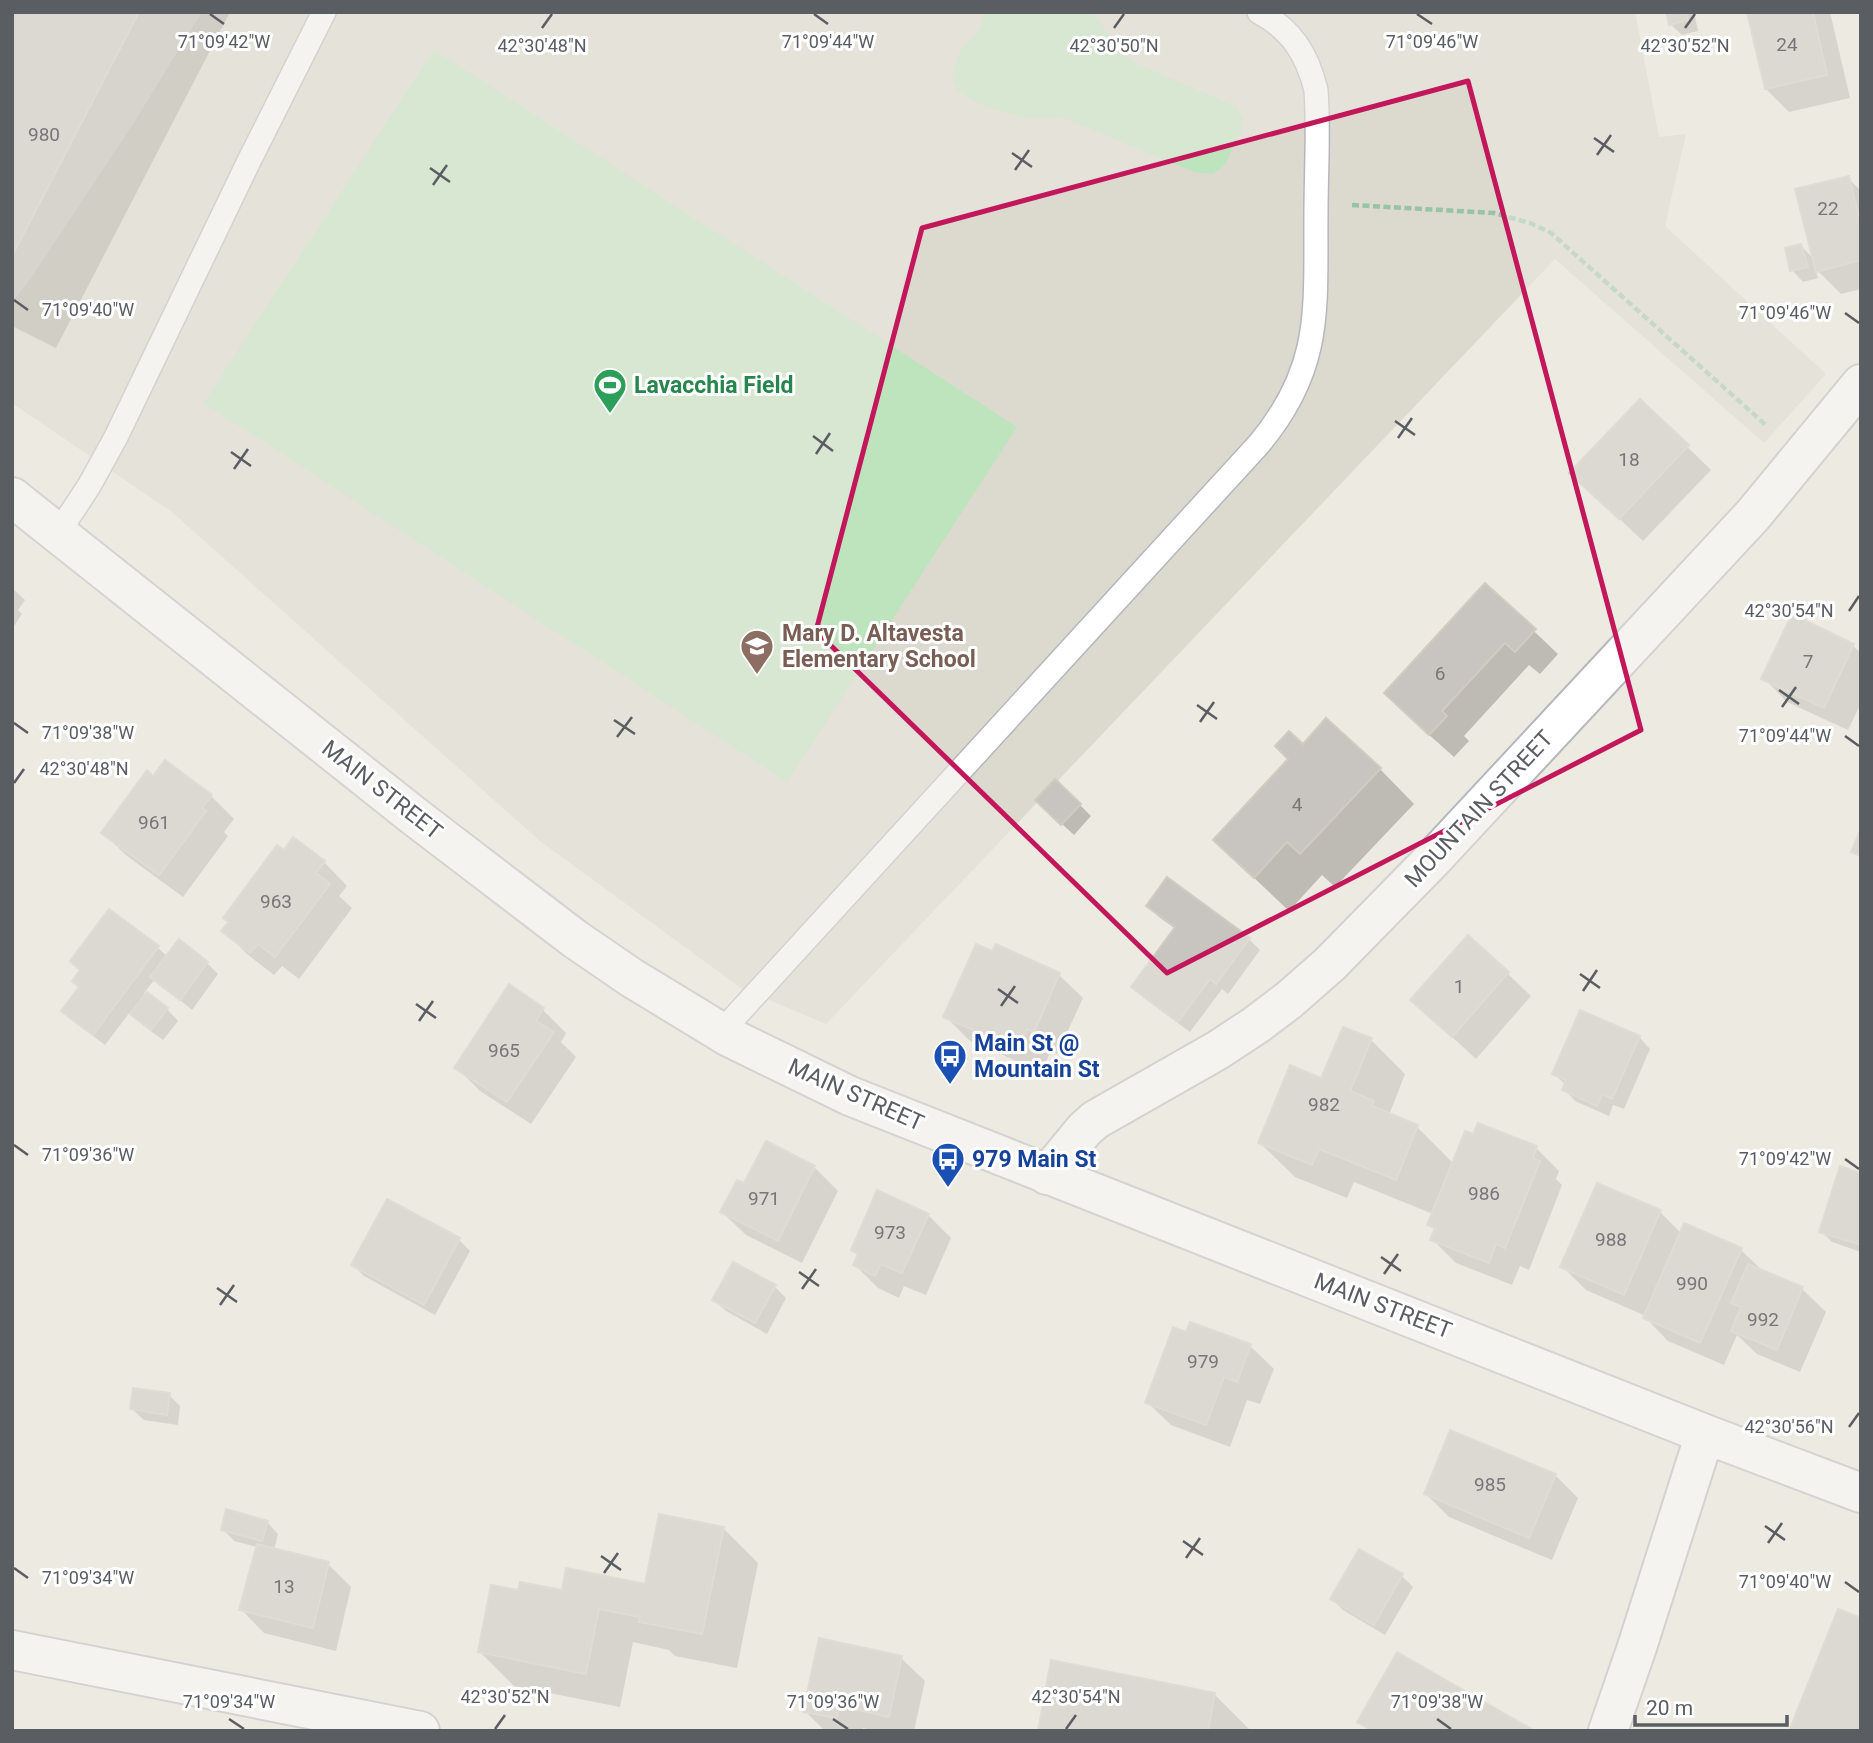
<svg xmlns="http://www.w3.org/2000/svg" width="1873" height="1743" font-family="Roboto,sans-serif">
<rect width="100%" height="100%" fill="#edeae1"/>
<path fill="#dcd9cf" d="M202 12H1635L1659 137 1686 134 1665 226 1826 374 1764 443 1555 259 826 1024 741 988 540 841 172 512 12 403V302L31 278 131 127Z"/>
<g fill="#bee4be">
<path d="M983 12H1091C1102 21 1106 33 1114 44 1120 52 1128 58 1136 63L1237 107 1243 120 1241 131 1225 165 1213 174 1194 172 1067 119C1054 115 1052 119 1040 119 1021 119 963 103 955 85 951 77 956 62 960 53 962 47 965 45 970 41 980 34 982 23 983 12Z"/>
<path d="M434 50 1017 427 787 782 204 403Z"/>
</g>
<g fill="#0003">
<path d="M12 12H230L56 348 12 326Z"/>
<path d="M1668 12H1694L1698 31 1682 35 1670 24Z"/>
<path d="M1749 12H1830L1850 98 1789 112 1766 89Z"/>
<path d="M1848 178 1861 191V289L1841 294 1815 268 1818 278 1803 282 1792 270 1801 246 1815 260Z"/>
<path d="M1640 401 1711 470 1643 541 1595 496Z"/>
<path d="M1485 585 1558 654 1540 674 1529 665 1464 736 1469 741 1454 757 1409 717Z"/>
<path d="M12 588 25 600 18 610 22 614 12 629Z"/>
<path d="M1793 616 1853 646 1861 653V703L1848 730 1787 702 1764 678Z"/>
<path d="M1303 746 1380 769 1414 804 1335 887 1322 875 1289 911 1250 874Z"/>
<path d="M154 778 211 796 234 819 224 832 228 836 183 897 127 856 103 833Z"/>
<path d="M1080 805 1091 816 1074 835 1049 812Z"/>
<path d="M294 840 324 862 347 886 339 896 352 908 299 979 282 966 274 975 247 954 224 931Z"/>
<path d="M1148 906 1249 939 1260 950 1228 994 1222 989 1190 1032 1144 998 1133 987 1176 929 1159 917Z"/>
<path d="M109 911 158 948 168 957 207 963 218 974 192 1010 155 979 144 993 167 1009 178 1021 163 1040 144 1026 130 1012 105 1045 74 1022 63 1011 81 987 82 971Z"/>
<path d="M996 946 1059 975 1083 998 1057 1054 1051 1051 1041 1072 969 1040 945 1016 993 954Z"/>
<path d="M1507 973 1531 996 1476 1059 1412 1000Z"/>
<path d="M543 1010 566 1033 561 1042 576 1057 531 1124 480 1091 456 1067Z"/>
<path d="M1639 1037 1650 1049 1624 1109 1613 1105 1609 1116 1575 1101 1564 1089 1566 1085 1554 1074Z"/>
<path d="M1371 1040 1405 1074 1389 1115 1417 1127 1454 1164 1536 1148 1559 1171 1556 1179 1562 1185 1529 1270 1520 1266 1512 1285 1456 1263 1432 1239 1435 1230 1429 1224 1433 1214 1354 1182 1347 1198 1295 1177 1260 1143 1322 1080Z"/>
<path d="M814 1167 838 1191 802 1263 746 1235 722 1212 745 1186Z"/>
<path d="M1861 1175V1252L1832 1242 1821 1231Z"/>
<path d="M1660 1212 1681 1233 1741 1250 1765 1273 1802 1289 1826 1312 1800 1372 1757 1354 1737 1335 1724 1365 1668 1341 1645 1317 1646 1316 1586 1290 1562 1266Z"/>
<path d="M928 1215 951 1238 926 1295 904 1286 899 1298 878 1288 855 1265 859 1256 853 1250Z"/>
<path d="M459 1240 470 1251 435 1315 364 1276 353 1265Z"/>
<path d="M775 1287 786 1298 767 1334 726 1311 714 1300Z"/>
<path d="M1250 1346 1274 1369 1260 1404 1247 1400 1230 1447 1171 1425 1147 1402Z"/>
<path d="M169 1395 180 1406 178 1425 144 1420 132 1409Z"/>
<path d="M1555 1475 1578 1498 1552 1560 1449 1517 1426 1494Z"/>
<path d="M267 1522 278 1534 274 1550 328 1564 351 1587 336 1651 264 1633 241 1609 257 1547 234 1541 223 1529Z"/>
<path d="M723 1528 758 1563 737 1668 675 1656 669 1650 633 1642 620 1707 514 1686 480 1652 520 1592H563L647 1586Z"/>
<path d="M1402 1576 1413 1587 1385 1635 1343 1610 1332 1599Z"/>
<path d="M901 1658 925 1681 914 1731H874L863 1728 862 1731H825L805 1711Z"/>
<path d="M1214 1694 1249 1729 1248 1731H1039Z"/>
</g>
<g fill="#c8c4bf" stroke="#d1cbc0" stroke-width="2">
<path d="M12 12H139L12 256Z"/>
<path d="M1666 12H1686L1688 20 1669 25Z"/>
<path d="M1747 12H1813L1827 75 1765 89Z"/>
<path d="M1849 176 1861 226V260L1816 272 1795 189Z"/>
<path d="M1801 244 1808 267 1790 271 1785 248Z"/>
<path d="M1640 399 1689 445 1619 519 1569 473Z"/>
<path d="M1485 583 1536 629 1515 652 1505 643 1442 711 1447 716 1429 735 1384 693Z"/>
<path d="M1792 614 1854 644 1824 708 1761 679Z"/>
<path d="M1326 718 1381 768 1300 854 1287 842 1254 878 1213 840 1288 759 1275 746 1289 731 1303 744Z"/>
<path d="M165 760 212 795 202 808 206 811 159 875 101 833 147 770 153 776Z"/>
<path d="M1055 779 1081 804 1061 825 1035 800Z"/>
<path d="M1861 829V856L1851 852Z"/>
<path d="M293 837 325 861 316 873 330 884 275 957 258 944 250 953 221 931 229 922 223 918 277 845 284 850Z"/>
<path d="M1167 877 1250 938 1216 984 1210 979 1178 1022 1131 987 1175 927 1146 906Z"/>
<path d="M109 909 159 946 93 1035 61 1011 79 987 72 981 80 970 70 961Z"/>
<path d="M1468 935 1509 972 1452 1037 1410 1000Z"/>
<path d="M179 939 208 962 180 1000 150 977Z"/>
<path d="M976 944 992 951 996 944 1060 973 1034 1032 1027 1029 1018 1050 943 1017Z"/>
<path d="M509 984 544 1008 536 1021 554 1032 507 1102 454 1068Z"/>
<path d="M147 992 168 1008 151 1030 130 1014Z"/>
<path d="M1580 1010 1640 1036 1612 1099 1602 1094 1597 1106 1562 1090 1566 1080 1552 1074Z"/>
<path d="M1343 1027 1372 1038 1350 1091 1374 1101 1372 1106 1418 1125 1396 1180 1319 1149 1312 1165 1258 1143 1290 1065 1321 1078Z"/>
<path d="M1478 1123 1537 1146 1533 1158 1540 1161 1505 1248 1496 1244 1489 1263 1430 1240 1435 1228 1427 1225 1465 1131 1473 1134Z"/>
<path d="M766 1141 815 1166 778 1241 720 1212 737 1180 744 1183Z"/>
<path d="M1840 1166 1861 1173V1245L1819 1232Z"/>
<path d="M1597 1183 1661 1210 1624 1295 1560 1267Z"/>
<path d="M877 1190 929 1214 902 1273 881 1264 875 1276 853 1265 858 1254 851 1250Z"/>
<path d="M387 1199 460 1238 424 1305 351 1265Z"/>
<path d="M1684 1223 1742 1248 1700 1343 1643 1318Z"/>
<path d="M733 1262 776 1285 755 1323 712 1300Z"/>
<path d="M1748 1264 1803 1287 1777 1350 1731 1331 1741 1307 1731 1303Z"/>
<path d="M1190 1322 1251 1344 1237 1382 1224 1377 1206 1425 1145 1403 1173 1327 1186 1332Z"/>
<path d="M133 1388 170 1393 167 1415 130 1409Z"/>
<path d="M1450 1430 1556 1474 1529 1538 1424 1494Z"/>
<path d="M226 1509 268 1521 262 1541 221 1530Z"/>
<path d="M659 1514 724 1527 702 1634 639 1622 640 1617 599 1609 586 1674 478 1652 491 1585 518 1590 520 1582 562 1590 566 1568 645 1584Z"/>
<path d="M257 1544 329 1562 313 1628 239 1610Z"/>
<path d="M1359 1549 1403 1574 1374 1625 1330 1599Z"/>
<path d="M1838 1609 1861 1618V1731H1789Z"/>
<path d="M819 1638 902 1656 889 1717 839 1706 837 1718 803 1712Z"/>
<path d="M1397 1652 1535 1731H1373L1357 1722Z"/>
<path d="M1051 1660 1215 1693 1208 1731H1038Z"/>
</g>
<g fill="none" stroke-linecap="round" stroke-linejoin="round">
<defs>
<g id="lane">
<path d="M58 533 89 486 116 437 249 161 324 12"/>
<path d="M721 1032 1259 444C1324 366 1315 307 1316 213 1316 172 1319 131 1316 90 1307 54 1292 30 1259 12"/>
</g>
<g id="street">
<path d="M1047 1175 1084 1130 1095 1120 1218 1050 1256 1025 1289 1000 1330 964 1432 860 1753 515 1861 384"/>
<path d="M12 1650 420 1731"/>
<path d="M1608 1731 1637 1647 1705 1434"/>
</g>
<path id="secondary" d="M12 497 414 816 575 939 632 978 729 1037 850 1096 1705 1434 1861 1493"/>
</defs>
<use href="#lane" stroke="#b4b7bc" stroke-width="26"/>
<use href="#street" stroke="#b4b7bc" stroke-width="42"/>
<use href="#secondary" stroke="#b5b8be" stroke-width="42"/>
<path stroke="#97c4a4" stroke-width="4.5" stroke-dasharray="7 3.5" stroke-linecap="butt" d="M1352 205 1494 213 1530 223 1551 233 1767 426"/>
<use href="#lane" stroke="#fff" stroke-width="23"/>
<use href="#street" stroke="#fff" stroke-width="38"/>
<use href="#secondary" stroke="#fff" stroke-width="38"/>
</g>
<path d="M0 0H1873V1743H0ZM1468 81 1641 730 1167 973 816 631 922 228Z" fill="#edeae1" fill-opacity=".55" fill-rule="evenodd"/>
<path fill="none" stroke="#c2185b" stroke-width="5" stroke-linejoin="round" d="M1468 81 1641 730 1167 973 816 631 922 228Z"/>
<path fill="none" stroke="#5a5d62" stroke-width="2.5" d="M210 14 224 24M814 14 828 24M1417 14 1432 24M542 28 552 14M1114 28 1124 14M1685 28 1695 14M1594 138 1614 152M1012 153 1032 167M1597 155 1611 135M430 168 450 182M1015 170 1029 150M433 185 447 165M14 300 28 310M1845 313 1859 323M1395 421 1415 435M813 436 833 451M1398 438 1412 418M231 452 251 466M816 454 830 433M234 469 248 449M1849 611 1859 596M1779 690 1799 704M1197 705 1217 719M1782 707 1796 687M614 720 635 734M1200 722 1214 702M14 723 28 733M1845 736 1859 746M617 737 632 717M14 783 24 769M1580 974 1600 988M998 989 1018 1003M1583 991 1597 970M416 1004 436 1018M1001 1006 1015 986M419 1021 433 1001M14 1145 28 1155M1845 1159 1859 1169M1381 1257 1401 1271M799 1272 819 1286M1384 1274 1398 1254M217 1288 237 1302M802 1289 816 1269M220 1305 234 1285M1849 1427 1859 1413M1765 1526 1785 1540M1183 1541 1203 1555M1768 1543 1782 1523M601 1556 621 1570M1186 1558 1200 1538M14 1568 28 1578M604 1573 618 1553M1845 1582 1859 1592M229 1719 244 1729M833 1719 848 1729M1437 1719 1451 1729M495 1729 505 1715M1066 1729 1076 1715"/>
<defs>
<symbol id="stadium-pin" viewBox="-11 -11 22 30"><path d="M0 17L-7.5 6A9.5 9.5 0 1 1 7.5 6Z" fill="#2e9e5b" stroke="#fff"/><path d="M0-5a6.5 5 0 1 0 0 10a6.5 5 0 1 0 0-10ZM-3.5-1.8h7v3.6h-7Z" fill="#fff"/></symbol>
<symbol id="school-pin" viewBox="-11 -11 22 30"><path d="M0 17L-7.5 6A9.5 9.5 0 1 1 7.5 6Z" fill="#8d6e63" stroke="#fff"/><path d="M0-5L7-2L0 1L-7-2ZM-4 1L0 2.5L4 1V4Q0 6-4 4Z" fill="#fff"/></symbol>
<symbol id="bus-pin" viewBox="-11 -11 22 30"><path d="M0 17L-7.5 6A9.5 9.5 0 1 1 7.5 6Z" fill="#1a4fb4" stroke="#fff"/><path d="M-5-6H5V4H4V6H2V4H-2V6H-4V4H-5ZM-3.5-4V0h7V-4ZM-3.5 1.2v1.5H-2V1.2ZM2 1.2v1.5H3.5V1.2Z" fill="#fff"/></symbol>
</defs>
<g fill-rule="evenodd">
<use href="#stadium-pin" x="591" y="366" width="38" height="52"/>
<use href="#school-pin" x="738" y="627" width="38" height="52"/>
<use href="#bus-pin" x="931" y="1037" width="38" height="52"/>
<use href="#bus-pin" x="929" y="1140" width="38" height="52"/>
</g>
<g text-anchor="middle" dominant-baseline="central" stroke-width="6" stroke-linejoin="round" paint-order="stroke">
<g font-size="19" fill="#767779">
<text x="1787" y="44">24</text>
<text x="44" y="134">980</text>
<text x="1828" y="208">22</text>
<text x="1629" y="459">18</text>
<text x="1808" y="661">7</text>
<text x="1440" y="673">6</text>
<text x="1297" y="804">4</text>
<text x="154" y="822">961</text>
<text x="276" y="901">963</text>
<text x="1459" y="986">1</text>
<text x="504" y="1050">965</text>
<text x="1324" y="1104">982</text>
<text x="1484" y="1193">986</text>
<text x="764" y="1198">971</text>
<text x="890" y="1232">973</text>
<text x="1611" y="1239">988</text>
<text x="1692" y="1283">990</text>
<text x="1763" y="1319">992</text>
<text x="1203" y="1361">979</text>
<text x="1490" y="1484">985</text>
<text x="284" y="1586">13</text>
</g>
<g font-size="23" font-weight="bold" fill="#27864d" stroke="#fff" text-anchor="start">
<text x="634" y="385">Lavacchia Field</text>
</g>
<g font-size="23" font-weight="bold" fill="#785e54" stroke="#fff" text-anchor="start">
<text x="782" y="633">Mary D. Altavesta<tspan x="782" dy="26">Elementary School</tspan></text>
</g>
<g font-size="23" fill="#5a5d62" stroke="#fff">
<text transform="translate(382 790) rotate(38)">MAIN STREET</text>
<text transform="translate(1479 809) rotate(-47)">MOUNTAIN STREET</text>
<text transform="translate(856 1095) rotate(24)">MAIN STREET</text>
<text transform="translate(1383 1306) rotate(21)">MAIN STREET</text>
</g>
<g font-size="23" font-weight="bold" fill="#164399" stroke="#fff" text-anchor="start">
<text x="974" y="1043">Main St @<tspan x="974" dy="26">Mountain St</tspan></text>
<text x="972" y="1159">979 Main St</text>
</g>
</g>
<g font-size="18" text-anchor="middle" fill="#5a5d62" stroke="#fff" stroke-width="6" stroke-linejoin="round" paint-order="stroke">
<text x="224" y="48">71°09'42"W</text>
<text x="828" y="48">71°09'44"W</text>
<text x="1432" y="48">71°09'46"W</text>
<text x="542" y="52">42°30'48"N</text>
<text x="1114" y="52">42°30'50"N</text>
<text x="1685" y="52">42°30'52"N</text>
<text x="88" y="316">71°09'40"W</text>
<text x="1785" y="319">71°09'46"W</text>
<text x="1789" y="617">42°30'54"N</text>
<text x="88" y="739">71°09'38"W</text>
<text x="1785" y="742">71°09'44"W</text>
<text x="84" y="775">42°30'48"N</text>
<text x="88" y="1161">71°09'36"W</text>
<text x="1785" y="1165">71°09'42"W</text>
<text x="1789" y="1433">42°30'56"N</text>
<text x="88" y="1584">71°09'34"W</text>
<text x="1785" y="1588">71°09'40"W</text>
<text x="505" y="1703">42°30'52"N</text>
<text x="1076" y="1703">42°30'54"N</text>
<text x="229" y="1708">71°09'34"W</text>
<text x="833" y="1708">71°09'36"W</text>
<text x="1437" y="1708">71°09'38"W</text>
</g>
<rect width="1873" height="1743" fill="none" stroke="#5a5d62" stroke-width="28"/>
<path d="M1635 1715v10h152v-10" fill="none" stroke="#5a5d62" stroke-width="3.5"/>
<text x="1646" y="1715" font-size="21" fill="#5a5d62" stroke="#ffffff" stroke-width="5" paint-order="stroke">20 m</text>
</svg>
